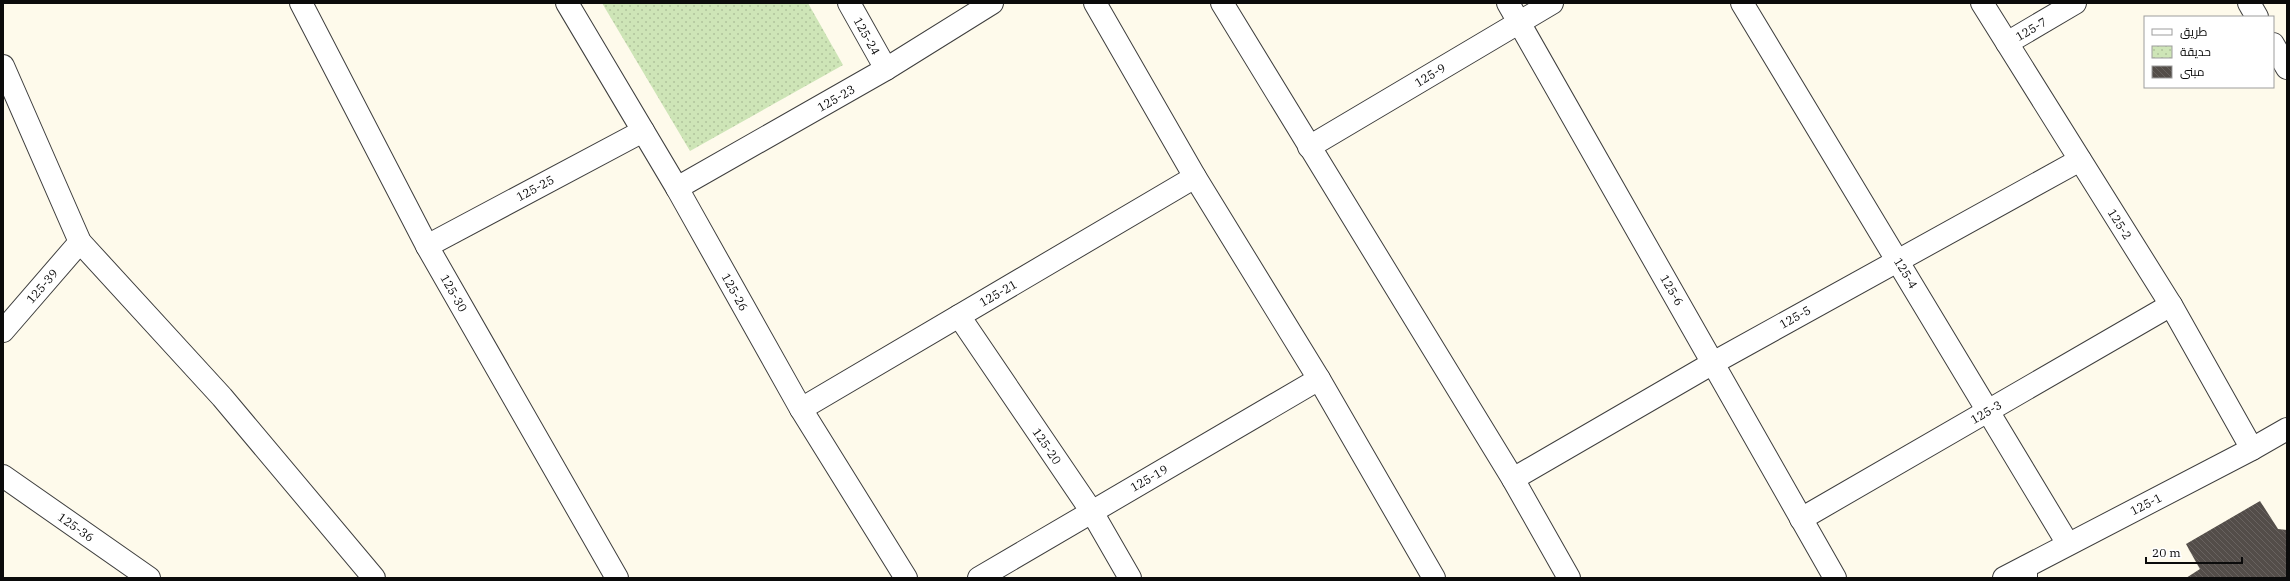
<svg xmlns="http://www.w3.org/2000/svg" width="2290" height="581" font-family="'IBM Plex Serif',Cairo,serif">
<defs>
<pattern id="park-dots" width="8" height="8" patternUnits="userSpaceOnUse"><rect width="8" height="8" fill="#cee5b7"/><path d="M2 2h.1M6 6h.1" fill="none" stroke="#b0c39c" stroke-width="1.8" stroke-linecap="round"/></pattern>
<pattern id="building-back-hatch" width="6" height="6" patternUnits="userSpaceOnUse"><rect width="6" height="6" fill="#534d48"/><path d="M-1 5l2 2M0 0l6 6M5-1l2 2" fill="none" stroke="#67625e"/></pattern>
<filter id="shadow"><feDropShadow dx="2.5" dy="4.5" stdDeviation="0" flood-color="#0004"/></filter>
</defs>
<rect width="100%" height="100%" fill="#fefaeb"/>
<path fill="url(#park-dots)" d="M602 3H808L843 65 690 151Z"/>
<path fill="url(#building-back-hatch)" filter="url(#shadow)" d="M2260 501 2278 529 2287 530V578H2186L2200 569 2186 544Z"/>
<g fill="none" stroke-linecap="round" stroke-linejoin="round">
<defs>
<g id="minor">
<path d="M301 3 427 246 617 578"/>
<path d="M567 3 677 188 801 409 906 578"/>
<path d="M849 3 886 69"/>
<path d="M1095 3 1195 177 1319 379 1434 578"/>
<path d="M1222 3 1513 479 1569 578"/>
<path d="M1508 3 1835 578"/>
<path d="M1742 3 2068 544"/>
<path d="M1982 3 2171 305 2252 449"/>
<path d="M2007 43 2075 3"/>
<path d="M3 66 80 242 222 397 374 578"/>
<path d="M1309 147 1552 3"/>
<path d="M677 188 886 69 992 3"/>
<path d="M427 246 643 131"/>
<path d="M959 316 1092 512 1130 578"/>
<path d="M3 331 80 242"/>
<path d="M801 409 1195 177"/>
<path d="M3 476 149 578"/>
<path d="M1513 479 1713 363 2080 160"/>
<path d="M1801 519 2171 305"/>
<path d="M979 578 1319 379"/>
<path d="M2004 578 2252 449 2287 429"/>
</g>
<g id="tertiary">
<path d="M2249 3 2257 17"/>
<path d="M2273 44 2287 68"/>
<path d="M2026 578V567"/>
</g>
</defs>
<use href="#minor" stroke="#3e3e3e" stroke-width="24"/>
<use href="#tertiary" stroke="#3e3e3e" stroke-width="24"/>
<use href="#minor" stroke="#fff" stroke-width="22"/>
<use href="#tertiary" stroke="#fff" stroke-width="22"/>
</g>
<g text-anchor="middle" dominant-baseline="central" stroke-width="4" stroke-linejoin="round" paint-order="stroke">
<g font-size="12" fill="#0b0b0b" stroke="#fff">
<text transform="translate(2031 29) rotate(-30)">125-7</text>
<text transform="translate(867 36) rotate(61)">125-24</text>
<text transform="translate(1430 75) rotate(-31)">125-9</text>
<text transform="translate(836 98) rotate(-30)">125-23</text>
<text transform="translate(535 188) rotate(-28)">125-25</text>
<text transform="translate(2120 224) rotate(58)">125-2</text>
<text transform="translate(1906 273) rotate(59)">125-4</text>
<text transform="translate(42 286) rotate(-49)">125-39</text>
<text transform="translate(1672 290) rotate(60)">125-6</text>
<text transform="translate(735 292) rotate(61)">125-26</text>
<text transform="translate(454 293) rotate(60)">125-30</text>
<text transform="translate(998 293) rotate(-30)">125-21</text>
<text transform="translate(1795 317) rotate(-29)">125-5</text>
<text transform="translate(1986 412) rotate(-30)">125-3</text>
<text transform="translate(1047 446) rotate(56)">125-20</text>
<text transform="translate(1149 478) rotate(-30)">125-19</text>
<text transform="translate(2146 504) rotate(-27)">125-1</text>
<text transform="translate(76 527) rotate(35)">125-36</text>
</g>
</g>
<rect width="2290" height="581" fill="none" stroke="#0b0b0b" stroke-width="8"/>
<rect x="2144" y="16" width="130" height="72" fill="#ffffff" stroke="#9d9d9d"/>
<rect x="2152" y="29" width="20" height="6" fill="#ffffff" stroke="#9d9d9d"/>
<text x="2180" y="36" font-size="12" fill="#0b0b0b">طريق</text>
<rect x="2152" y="46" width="20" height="12" fill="url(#park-dots)" stroke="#9d9d9d"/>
<text x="2180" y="56" font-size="12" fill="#0b0b0b">حديقة</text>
<rect x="2152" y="66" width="20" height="12" fill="url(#building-back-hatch)" stroke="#9d9d9d"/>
<text x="2180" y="76" font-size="12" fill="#0b0b0b">مبنى</text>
<path d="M2146 557v6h96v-6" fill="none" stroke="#0b0b0b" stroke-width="2"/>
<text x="2152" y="557" font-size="12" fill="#0b0b0b" stroke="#ffffff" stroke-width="3" paint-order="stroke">20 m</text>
</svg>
